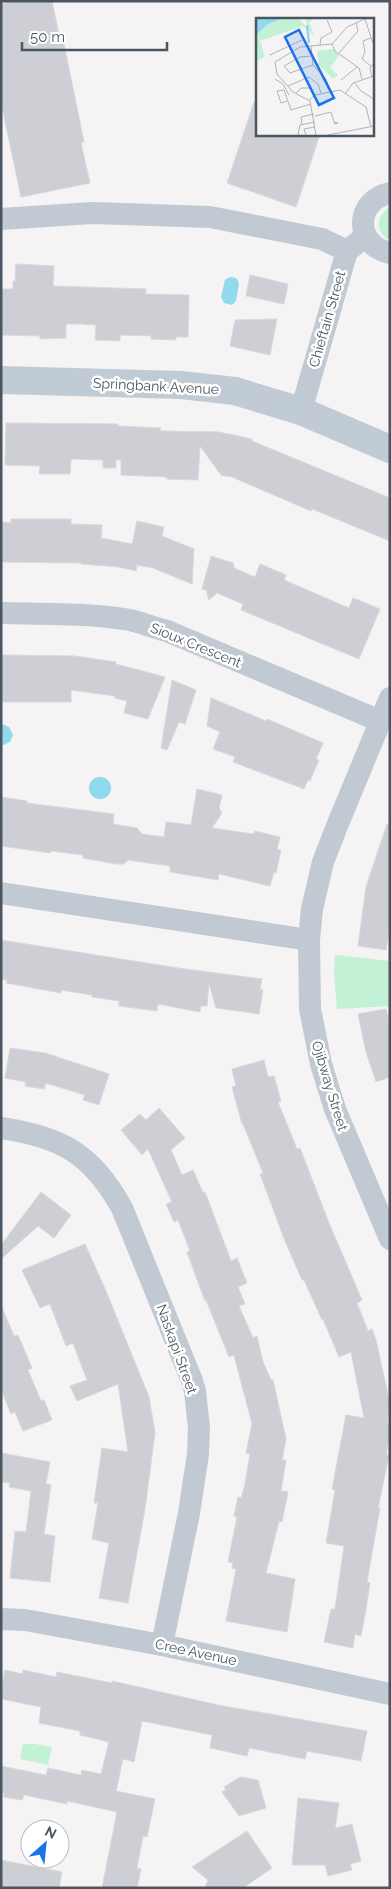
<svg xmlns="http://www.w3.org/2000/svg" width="391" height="1889" font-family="Raleway,sans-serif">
<rect width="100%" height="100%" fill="#f5f3f3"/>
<g fill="#c3f1d5">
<path d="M390 207V240C374 233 376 215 390 207Z"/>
<path d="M335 955 390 961V1006L337 1009 334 975Z"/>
<path d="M23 1744H35L52 1747 48 1765 20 1759Z"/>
</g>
<g fill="#90daee">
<path d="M230 277 236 278 239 283 236 301 232 305 224 303 221 297 225 280Z"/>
<path d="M2 724 9 727 13 735 10 742 1 746Z"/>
<circle cx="100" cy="788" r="11"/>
</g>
<g fill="#cdcfd5" stroke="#d7d9de">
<path d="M16 1H52L59 35 62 34 84 142 81 143 90 183 21 197 1 102V4Z"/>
<path d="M254 102H257V134H320L296 207 227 183Z"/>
<path d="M16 264 54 266 53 286 146 289 145 294 189 295 188 337H176V340L151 339V336L120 335V341L95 340 96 325 81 324H66V338L40 339V336L1 335V289H13V281H15Z"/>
<path d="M250 275 288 284 284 304 246 296Z"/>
<path d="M277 319 270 355 230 346 235 320Z"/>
<path d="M6 423 118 424V426L161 428 160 431 219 432 252 439V441L390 498V541L312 509 311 511 232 477 221 475 200 446 198 480 166 479 167 477 121 475V460H116V468H103V460L71 459 70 474H39L40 466 5 465Z"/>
<path d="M11 519H71V524L102 525 101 538 132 544 137 521 164 527 162 536 194 549 192 584 153 568 137 565 136 571 119 567 81 564V563L1 562V522L11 523Z"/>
<path d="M211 556 233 563 234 568 255 577 260 564 286 575 284 580 349 608 353 598 380 609 359 659 241 610 243 604 217 593 209 600 206 590 202 589Z"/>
<path d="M1 655 75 656 116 662V664L165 677 148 719 124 713 127 701 115 698V696L71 690V702H1Z"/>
<path d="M172 680 196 690 185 724 179 722 167 750 161 748Z"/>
<path d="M211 698 266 721 267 719 323 743 316 759 319 760 310 781 308 780 304 789 233 762 235 757 213 749 220 732 207 726Z"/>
<path d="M197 789 222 795 219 808 222 813 212 828 254 834 255 831 280 837 277 849 281 850 276 873 274 872 270 886 219 874 218 880 170 872V866L128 860 124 864H116L83 858V855L51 851V853L1 846V797L27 801V803L114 814 113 824 137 828 142 834 164 837 166 822 191 825Z"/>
<path d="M387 824H390V924L386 950 358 946 366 887Z"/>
<path d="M1 940 178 968 262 979 260 989 263 990 259 1014 216 1008 209 984 207 1006H201L200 1012 158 1004 157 1011 119 1006V1001L92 997V995L61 990V993L6 983 7 980 1 979Z"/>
<path d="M386 1009 390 1024V1077L376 1082 366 1052 358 1014Z"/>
<path d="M10 1048 45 1053 109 1074 99 1105 83 1100 85 1095 46 1083 44 1089 25 1086 26 1082 5 1078Z"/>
<path d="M264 1060 268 1077 274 1076 281 1101 278 1102 297 1149 300 1148 329 1223 362 1300 357 1303 368 1331 372 1329 376 1340 390 1404 387 1423 390 1424V1433L386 1455H389L378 1508H380L367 1582 370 1583 365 1615 361 1636 355 1634 353 1648 324 1642 331 1609H335L344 1546 326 1543 335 1490 332 1489 346 1415 364 1418 351 1352 339 1357 323 1319 322 1320 304 1280H302L285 1241 260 1174 263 1173 243 1124H242L232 1087 236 1086 232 1069Z"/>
<path d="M159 1108 185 1138 171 1150 182 1175 193 1170 203 1193 205 1192 231 1261 237 1258 247 1283 238 1287 245 1304 239 1306 253 1338 257 1336 263 1362 271 1380H273L286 1439 282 1460H286L281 1491 288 1492 282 1522 279 1521 266 1573 295 1579 287 1632 226 1621 236 1569 232 1568 233 1563 228 1562 237 1517 234 1516 238 1497 241 1498 245 1484 250 1454 246 1453 252 1424 234 1355 229 1357 206 1300 205 1301 187 1252 190 1251 178 1220 174 1222 166 1204 172 1202 148 1149 142 1155 121 1130 140 1114 146 1120Z"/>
<path d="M41 1192 71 1215 54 1238 38 1226 1 1259V1245Z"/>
<path d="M85 1244 106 1291 149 1397 155 1433 145 1509 128 1603 99 1598 109 1543 92 1539 98 1503H94L102 1448 128 1452 118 1384 77 1401 70 1386 87 1380 73 1343 66 1346 50 1304 40 1308 22 1270Z"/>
<path d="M1 1305 14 1336 18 1335 32 1368 28 1370 41 1401 44 1400 52 1420 23 1431 15 1412 11 1414 1 1389Z"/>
<path d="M1 1453 50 1462 46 1484 51 1485 44 1534 55 1536 50 1582 10 1578 15 1531 26 1532 31 1491 9 1487 10 1483 1 1482Z"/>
<path d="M5 1670 22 1674 23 1670 56 1677 57 1672 112 1683V1681L218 1705 367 1731 361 1761 307 1751 305 1759 249 1748 247 1756 210 1748 212 1735 142 1721 134 1762 123 1759 116 1791 155 1799 147 1837 143 1836 137 1868 141 1869 137 1888H102L117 1812 67 1801V1804L24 1795 22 1800 4 1797V1793L1 1792V1766L46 1775 48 1768 81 1775 82 1770 101 1774 109 1742 80 1735V1731L39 1723 41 1707 1 1699V1688Z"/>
<path d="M240 1777 258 1780 266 1808 239 1816 222 1792 226 1789 224 1787Z"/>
<path d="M298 1798 339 1803 335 1828 352 1824 361 1861 350 1864 352 1870 328 1876 325 1865H292Z"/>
<path d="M247 1831 272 1868 243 1888H205L208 1880 192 1867Z"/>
<path d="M1 1860 62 1872 59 1888H1Z"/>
</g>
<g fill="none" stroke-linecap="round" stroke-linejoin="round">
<g stroke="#c1cad2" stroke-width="22">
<path d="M390 193C354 201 354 245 390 253"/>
<path d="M1 219 93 213 210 217 322 239 347 251"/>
<path d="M301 411 347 251 366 236"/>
<path d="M1 613C44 614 88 613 130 620 143 623 155 628 167 631L380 721"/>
<path d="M390 698 337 826 323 862 312 909 309 940 310 1009 321 1064 335 1109 390 1239"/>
<path d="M1 893 309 940"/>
<path d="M1 1128C62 1137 92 1154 122 1208L192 1381 195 1391 199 1428 198 1454 189 1513 162 1645"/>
<path d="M1 1619 25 1620 162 1645 390 1694"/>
</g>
<path stroke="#c1cbd6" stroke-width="28" d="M1 380 181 385 235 391 301 411 390 449"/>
</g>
<g text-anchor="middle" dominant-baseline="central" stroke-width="5" stroke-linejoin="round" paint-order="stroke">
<g font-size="14" fill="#4a5661" stroke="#fff">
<text transform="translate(327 319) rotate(-74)">Chieftain Street</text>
<text transform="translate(156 386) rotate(3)">Springbank Avenue</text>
<text transform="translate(196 645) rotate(22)">Sioux Crescent</text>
<text transform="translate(330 1086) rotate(73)">Ojibway Street</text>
<text transform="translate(177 1349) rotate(70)">Naskapi Street</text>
<text transform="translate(196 1652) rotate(12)">Cree Avenue</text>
</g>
</g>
<g transform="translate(256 18)">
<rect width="118" height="118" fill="#f5f3f3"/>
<path d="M25 0H42L52 11 50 0H60L53 4 58 17 47 8 4 23 9 39 0 43V17L11 7ZM77 31 83 37 74 50 82 57 77 61 63 47H58L63 45 61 33Z" fill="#c3f1d5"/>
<path d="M0 0H26L11 7 0 17Z" fill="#90daee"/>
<path fill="none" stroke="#90daee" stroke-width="2.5" d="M51 7 53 25"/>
<path fill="none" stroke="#b1b4b9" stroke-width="1" d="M109 1 118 28M76 26 79 33 103 50 106 61M64 27 65 20 76 14 71 2M55 28 57 47 70 61 74 73M83 35 102 13 100 5M14 37 46 22M56 38 44 39 28 48 34 55 57 47M115 48 106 41 109 34 107 23 115 20M116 59 114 50 118 45M19 61 27 66 33 77M85 62 101 49M98 64 105 73 118 81M32 68 53 59 62 66 65 75M40 75 45 70H53M89 76 97 65 118 58M53 82 59 77 84 72 110 89 115 109M31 83 25 85 21 73 28 72 35 92 55 86M59 98 75 94 78 104 82 105 79 106 78 104M46 106 45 99 58 96M42 117 44 107 59 104M50 117 48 111 59 109M60 117 54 83 37 74 21 56 19 44 44 29 76 26 91 9 111 0M72 117 118 108"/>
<path fill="#1a73e8" fill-opacity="0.15" stroke="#1a73e8" stroke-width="2.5" d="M43 12 78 80 63 87 29 19Z"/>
<rect width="118" height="118" fill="none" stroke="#4a5661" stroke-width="2.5"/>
</g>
<rect width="391" height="1889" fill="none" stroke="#4a5661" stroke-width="5"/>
<g transform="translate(45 1844) rotate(27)"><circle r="24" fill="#ffffff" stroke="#b7bbc0"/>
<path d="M0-4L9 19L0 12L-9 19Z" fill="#1a73e8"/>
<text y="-8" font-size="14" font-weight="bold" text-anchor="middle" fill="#4a5661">N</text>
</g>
<path d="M22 42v8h145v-8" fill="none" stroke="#4a5661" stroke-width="2.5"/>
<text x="30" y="42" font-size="15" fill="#4a5661" stroke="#ffffff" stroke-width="4" paint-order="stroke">50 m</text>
</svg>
